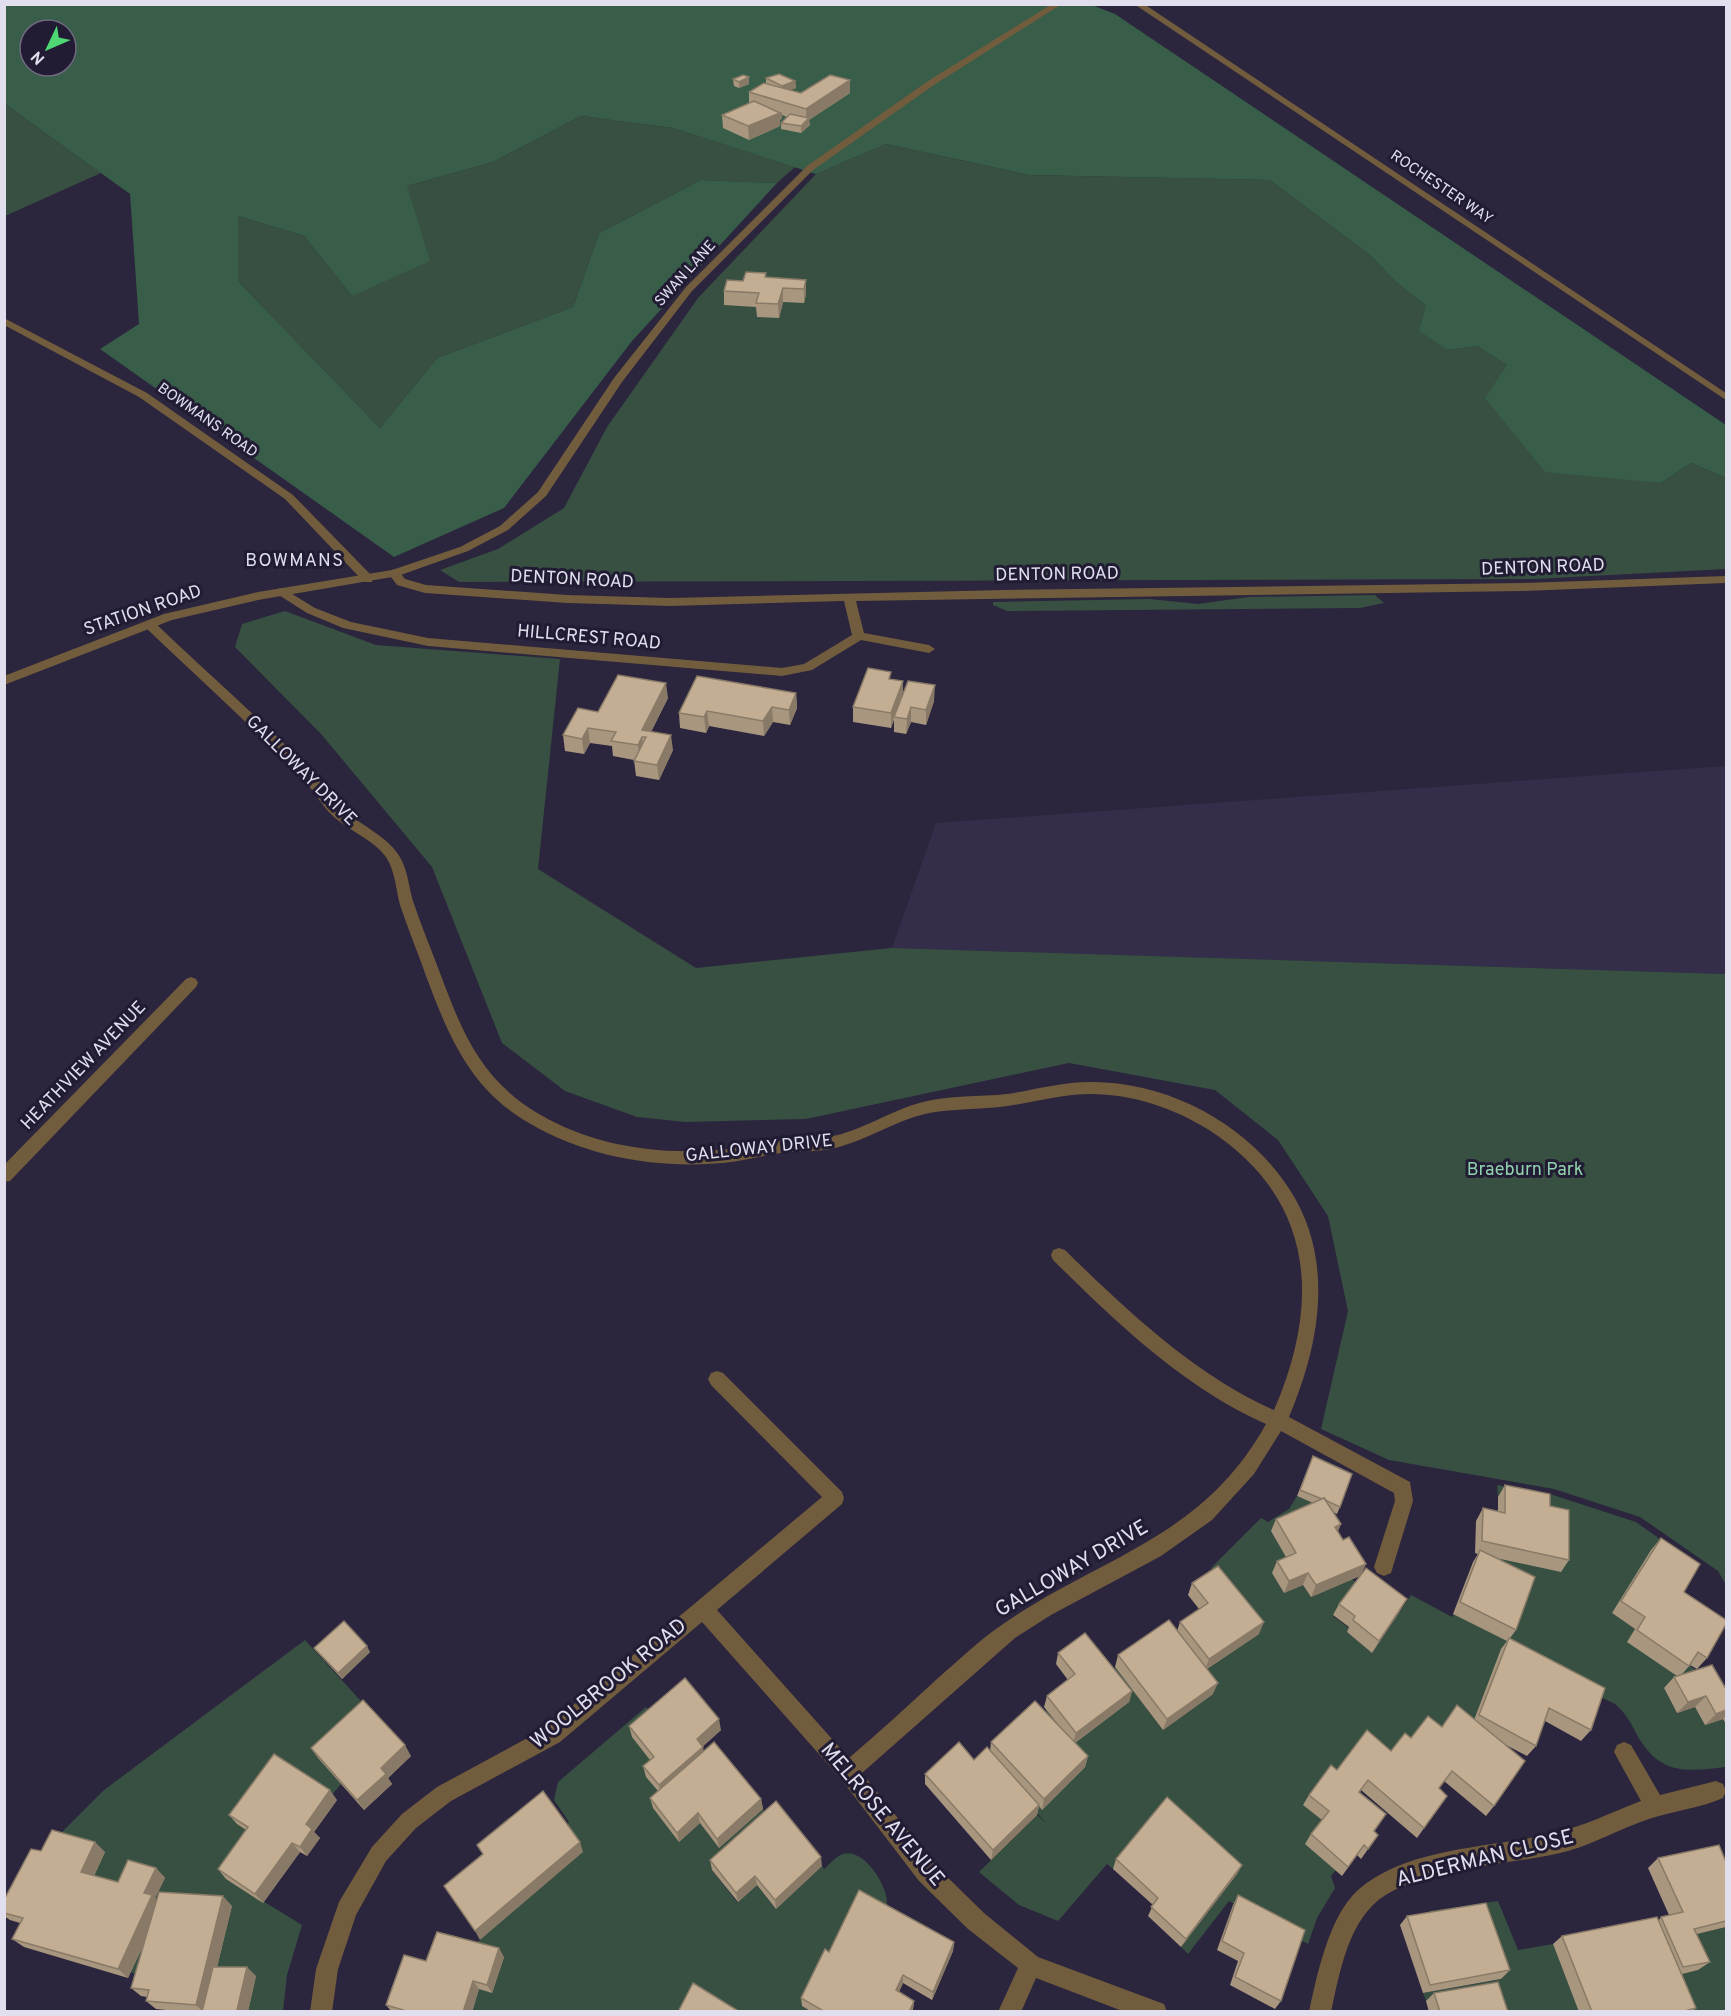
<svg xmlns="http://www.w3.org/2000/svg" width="1731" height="2016" font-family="Overpass,sans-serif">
<rect width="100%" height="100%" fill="#2b253d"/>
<path fill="#352e4b" d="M1726 766V974L892 948 936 823Z"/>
<g fill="#375042">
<path d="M5 104 101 173 5 216Z"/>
<path d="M581 116 673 128 795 167 777 183 701 180 599 233 573 307 437 358 380 428 238 281V216L304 236 352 296 407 186 493 162Z"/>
<path d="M886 144 1029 175 1270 180 1370 255 1396 282 1426 306 1448 350 1477 346 1507 365 1661 483 1691 463 1726 478V569L1533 579 459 582 440 570 498 549 564 508 607 427 698 298 816 174Z"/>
<path d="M1375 595 1384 603 1360 608 1007 611 993 605V602L1149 599 1198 604 1248 597Z"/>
<path d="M285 611 376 645 560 659 538 869 696 968 892 948 1726 974V1585L1718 1571 1640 1517 1554 1489 1389 1460 1321 1429 1348 1311 1328 1216 1278 1140 1215 1090 1069 1063 806 1119 685 1122 637 1117 565 1091 502 1043 432 867 321 734 235 647 242 624Z"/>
<path d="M1497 1485 1553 1495 1636 1522 1684 1556 1612 1613 1635 1629 1628 1642C1651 1650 1687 1656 1702 1677L1664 1688 1677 1713 1695 1707 1705 1724 1723 1719 1726 1724V1767C1685 1772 1660 1775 1637 1735 1631 1723 1625 1712 1615 1704L1502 1649 1469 1733 1434 1738 1405 1749 1384 1762 1331 1780 1304 1804 1323 1821 1336 1870 1331 1876 1335 1888 1317 1918 1308 1944 1229 1901 1188 1954 1181 1947 1237 1874 1163 1808 1113 1869 1107 1864 1058 1921 1019 1905 979 1872 1037 1815 1046 1823 991 1763 1047 1710 1073 1744 1106 1674 1116 1668 1163 1730 1205 1670 1217 1575 1211 1568 1261 1518 1268 1522 1289 1509 1297 1496 1321 1506 1291 1565 1273 1574 1284 1593 1303 1585 1311 1597 1352 1579 1357 1584 1333 1616 1349 1628 1347 1632 1372 1653 1411 1595 1452 1617 1481 1566 1541 1507 1498 1497Z"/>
<path d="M305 1640 370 1711 319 1758 341 1784 331 1796 256 1837 227 1879 302 1925 287 1975 283 2011H206L232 1906 141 1976 130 1972 161 1905 153 1902 165 1878 128 1892 26 1868 104 1790Z"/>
<path d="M646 1707 655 1717 656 1768 661 1795 679 1842 700 1823 719 1848 763 1809 765 1814 712 1870 737 1902 757 1885 776 1909 822 1866 824 1869C830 1864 836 1856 843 1854 864 1847 890 1888 887 1907L803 2005 812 2011H472L442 1940 444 1933 477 1942 480 1940 569 1822 554 1800 558 1782Z"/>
<path d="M1498 1901 1518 1950 1553 1944 1579 2011H1496L1426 2001 1423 1993 1502 1979 1478 1912 1432 1920 1429 1911Z"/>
<path d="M1651 1926 1683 1937 1726 1927V2011H1683Z"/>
</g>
<path fill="#385d49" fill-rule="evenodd" d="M5 5H1092L1115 14 1726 425V478L1691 463 1661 483 1545 472 1485 398 1507 365 1477 346 1448 350 1419 331 1426 306 1396 282 1370 255 1270 180 1029 175 886 144 816 174 673 128 581 116 493 162 407 186 430 261 352 296 304 236 238 216V281L380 428 437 358 573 307 599 233 701 180 777 183 632 341 504 508 394 557 100 349 139 324 130 194 5 104ZM30 30H66V66H30Z"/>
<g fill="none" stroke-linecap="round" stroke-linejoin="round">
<g fill="#715c3e" fill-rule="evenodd">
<path d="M1134 4H1144L1726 393V400Z"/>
<path d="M4 318 147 393 293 495 372 576V582H364L285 499 139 397 4 325Z"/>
<path d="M394 569 398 570 405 579 426 585 567 595 670 598 1004 590 1522 583 1726 576V583L1522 591 856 601 864 633 929 645 935 649 929 653 861 640 812 670 782 676 428 646 343 628 307 613 274 592 280 588 284 589 315 608 351 622 428 638 782 668 804 664 852 635 844 601 670 606 567 603 425 593 397 585 388 573Z"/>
<path d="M149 620 153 621C206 672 262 720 313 773 322 783 330 795 339 805 358 826 390 835 402 861 408 873 409 888 413 901 421 925 431 949 440 973 462 1032 481 1080 539 1114 595 1147 663 1156 727 1149 747 1147 766 1142 786 1140 800 1138 814 1139 828 1137 861 1132 890 1110 923 1102 950 1095 979 1097 1007 1094 1034 1090 1062 1082 1090 1082 1168 1081 1249 1125 1290 1190 1335 1260 1320 1344 1289 1417L1410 1482 1413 1501 1391 1573 1384 1576 1377 1573 1374 1567 1395 1501 1394 1493 1281 1431 1254 1474 1212 1520 1161 1556 1051 1615 1015 1638 862 1773 935 1865 984 1913 1038 1957 1164 2004 1167 2012H1125L1036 1978 1021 2012H998L1018 1968 968 1929 919 1881 841 1779 702 1622 560 1742 451 1801 416 1828 386 1861 356 1915 338 1969 332 2012H310L316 1969 339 1902 372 1847 402 1814 437 1787 546 1728 822 1497 711 1385 708 1379 711 1373 717 1371 723 1373 842 1492 844 1498 842 1504 717 1610 849 1758C879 1732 908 1706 937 1679 959 1660 979 1640 1003 1624 1103 1555 1202 1539 1266 1424 1184 1388 1116 1322 1053 1260L1051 1255 1053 1250 1059 1248 1065 1250C1124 1308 1197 1377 1274 1410 1321 1302 1315 1199 1209 1130 1174 1108 1132 1094 1091 1094 1063 1094 1035 1102 1008 1106 980 1110 952 1108 925 1114 895 1121 868 1139 839 1147 820 1153 800 1150 781 1153 761 1156 742 1161 723 1163 656 1169 587 1157 529 1123 470 1089 449 1037 426 976 418 953 408 929 400 905 396 890 395 870 386 857 374 840 349 831 333 816 321 805 313 789 302 778 251 725 197 677 145 627L143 624Z"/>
<path d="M191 977 196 979 198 983 196 987 10 1181 4 1182V1165L186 979Z"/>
<path d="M1624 1742 1631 1745 1660 1795 1716 1781 1723 1784 1726 1791 1723 1798C1700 1808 1673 1811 1649 1819 1621 1828 1596 1843 1568 1851 1513 1866 1412 1866 1372 1906 1346 1933 1339 1976 1331 2012H1309C1317 1975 1329 1916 1358 1890 1407 1847 1490 1848 1550 1834 1582 1827 1610 1813 1641 1801L1614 1752 1617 1745Z"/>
</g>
<path fill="#715c3e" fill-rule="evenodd" d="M1052 4H1062L934 85 813 170 692 291 622 382 546 496 508 530 468 551 398 576 258 600 172 620 4 685V676L164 614 258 592 392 570 460 547 500 526 538 492 614 378 686 287 807 166 928 81Z"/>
</g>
<g fill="#a8967e">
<path d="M766 78 795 81 796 88 790 90 801 93H850L809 120 810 125 801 133 781 129V123L787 117 782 115V118L780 120V126L749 140 723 128 722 115 749 103V92L766 84Z"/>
<path d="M733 79 749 84 739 88 734 86Z"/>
<path d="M766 277 806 280V294L804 303 783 302 779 318 757 317 756 307 724 305V291L743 281Z"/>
<path d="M891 679 903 681V693L934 701 926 725 911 722 906 734 894 732V720L891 728 853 722V707Z"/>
<path d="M796 693 797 708 790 725 773 722 764 736 709 726 706 733 680 728 679 713Z"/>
<path d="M668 698 651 732 673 750 659 780 636 776 634 760 613 756 612 746 590 743 584 754 565 751 563 735 598 712Z"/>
<path d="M1313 1456 1340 1507 1337 1514 1333 1512 1341 1524 1338 1531 1343 1540 1366 1564 1360 1576 1311 1597 1303 1585 1284 1593 1272 1573 1277 1561 1286 1557 1271 1531 1276 1519 1313 1503 1297 1496Z"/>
<path d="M1505 1485 1550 1506 1569 1560 1561 1572 1496 1558 1516 1630 1510 1638 1591 1730 1581 1741 1545 1721 1536 1746 1527 1756 1504 1744 1494 1806 1486 1816 1444 1781 1439 1788 1447 1796 1417 1838 1361 1790 1360 1793 1374 1831 1378 1835 1361 1859 1357 1855 1342 1876 1305 1844 1311 1834 1322 1820 1303 1805 1309 1795 1337 1770 1391 1751 1411 1738 1442 1727 1474 1720 1501 1649 1507 1641 1453 1614 1473 1562 1478 1554 1475 1553 1476 1521 1483 1508 1498 1511V1497Z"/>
<path d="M1661 1538 1684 1592 1707 1658 1697 1669 1690 1665 1682 1674 1726 1689V1724L1723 1719 1705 1725 1695 1707 1677 1713 1664 1688 1674 1677 1677 1676 1627 1642 1635 1629 1612 1613 1651 1550Z"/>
<path d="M1192 1583 1259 1634 1207 1669 1213 1694 1163 1730 1115 1667 1118 1655 1177 1631 1180 1622 1199 1609 1188 1595Z"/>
<path d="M1339 1604 1400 1611 1372 1653 1347 1632 1349 1627 1333 1615Z"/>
<path d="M314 1648 370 1652 342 1679 318 1653Z"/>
<path d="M1058 1653 1132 1691 1129 1702 1075 1743 1088 1756 1085 1767 1042 1810 1039 1806 1037 1815 991 1860 925 1784V1774L974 1760 990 1751 991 1742 1060 1727 1044 1707 1047 1696 1068 1680 1056 1664Z"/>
<path d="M629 1726 721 1730 702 1747 704 1752 761 1799 763 1809 719 1848 700 1823 679 1842 653 1808 650 1798 658 1791 646 1777 643 1766 650 1760 632 1737Z"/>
<path d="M311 1748 411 1756 388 1778 392 1784 364 1810 318 1758Z"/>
<path d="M337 1800 314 1832 320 1838 307 1856 300 1852 263 1903 226 1879 218 1869 246 1830 237 1824 229 1815Z"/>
<path d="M41 1851 105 1852 94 1876 118 1882 156 1868 165 1878 155 1898 157 1900 232 1906 217 1967 256 1976 248 2011 274 2012H186L156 2009 146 2001 147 1997 141 1996 131 1988 144 1944 128 1978 24 1947 12 1939 20 1923 10 1920 4 1916V1900Z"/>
<path d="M1658 1858 1726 1862V1927L1697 1934 1710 1962 1698 1970 1682 1974 1696 2008 1692 2012H1579L1553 1944 1562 1936 1659 1920 1661 1917 1669 1915 1648 1868Z"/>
<path d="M1116 1859 1242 1865 1237 1874 1181 1947 1148 1916 1153 1905 1113 1869Z"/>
<path d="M710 1860 822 1866 776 1909 757 1885 738 1902 712 1870Z"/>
<path d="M1238 1895 1281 2001 1275 2009 1230 1985 1238 1961 1217 1950 1233 1905Z"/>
<path d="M1407 1916 1510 1970 1501 1979 1423 1993 1400 1925Z"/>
<path d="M954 1942 953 1951 932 2000 903 1983 899 1992 914 2001 913 2009 912 2012H812L802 2006 801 1998 829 1952Z"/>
<path d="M504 1957 492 1993 479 1989 472 2012H392L386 2005 426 1961Z"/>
<path d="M1434 1993 1508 2012H1429L1426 2001Z"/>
</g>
<g fill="#887a67">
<path d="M749 77V84L739 88V82Z"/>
<path d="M850 80V93L809 120 810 125 801 133V126L806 121V109Z"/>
<path d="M795 81 796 88 782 93V86Z"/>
<path d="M782 112V118L780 120V126L749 140 748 126Z"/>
<path d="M806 280V294L804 303V289Z"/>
<path d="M783 288V302L779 318 778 304Z"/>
<path d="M903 681V696L894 717 891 728V713Z"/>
<path d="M666 683 668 698 646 741V737L642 730Z"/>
<path d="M935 685 934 701 926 725V710Z"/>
<path d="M796 693 797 708 790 725 789 710Z"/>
<path d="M772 707 773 722 764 736 763 721Z"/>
<path d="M911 707V722L906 734 907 719Z"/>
<path d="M707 711 709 726 706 733 704 717Z"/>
<path d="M588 728 590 743 584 754 582 739Z"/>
<path d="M671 735 673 750 659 780 657 765Z"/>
<path d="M642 737 644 752 640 761 638 745Z"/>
<path d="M1341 1524 1335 1536V1527Z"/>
<path d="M1366 1564 1360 1576 1311 1597 1316 1585Z"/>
<path d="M1308 1573 1303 1585 1284 1593 1289 1581Z"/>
<path d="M1407 1599 1400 1611 1372 1653 1379 1641Z"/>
<path d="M1264 1622 1259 1634 1205 1670 1209 1659Z"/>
<path d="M367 1646 370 1652 342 1679 338 1673Z"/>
<path d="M1218 1683 1213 1694 1163 1730 1167 1719Z"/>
<path d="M1132 1691 1129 1702 1073 1744 1076 1733Z"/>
<path d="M1706 1696 1695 1707 1677 1713 1688 1702Z"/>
<path d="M1726 1710V1715L1723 1719 1705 1725 1716 1714Z"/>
<path d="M719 1719 721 1730 699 1750 697 1739Z"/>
<path d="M405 1745 411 1756 388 1778 392 1784 364 1810 357 1800 381 1768Z"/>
<path d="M703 1747 705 1758 661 1796 659 1785Z"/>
<path d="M1088 1756 1085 1767 1042 1810 1044 1799Z"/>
<path d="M330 1790 337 1800 314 1832 320 1838 307 1856 300 1847 306 1824Z"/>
<path d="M761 1799 763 1809 719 1848 717 1839Z"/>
<path d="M1039 1805 1037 1815 991 1860 993 1850Z"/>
<path d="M698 1813 700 1823 679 1842 677 1833Z"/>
<path d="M95 1842 105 1852 91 1881 81 1872Z"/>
<path d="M580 1842 583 1852 480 1940 475 1931Z"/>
<path d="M292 1843 300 1852 263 1903 255 1894Z"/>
<path d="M821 1857 822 1866 776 1909 775 1900Z"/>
<path d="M1242 1865 1237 1874 1181 1947 1186 1939Z"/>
<path d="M156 1868 165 1878 155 1898 162 1904 128 1978 118 1969 144 1893Z"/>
<path d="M755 1876 757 1885 738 1902 736 1893Z"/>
<path d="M223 1896 232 1906 206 2012H203L196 2005Z"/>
<path d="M954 1942 953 1951 932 2000 933 1992Z"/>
<path d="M499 1948 504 1957 492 1993 487 1985Z"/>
<path d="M247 1967 256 1976 248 2012 237 2010Z"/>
<path d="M903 1975V1983L896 1998V1990Z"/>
<path d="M473 1981 479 1989 472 2012H463Z"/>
<path d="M914 2001 913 2009 912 2012H909Z"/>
</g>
<g fill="#c3ae93" stroke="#887a67" stroke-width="1.5">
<path d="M779 74 795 81 782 86 766 78Z"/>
<path d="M743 75 749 77 739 82 733 79Z"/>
<path d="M830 75 850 80 806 109 749 92 764 83 801 93Z"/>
<path d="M754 101 780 113 748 126 722 115Z"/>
<path d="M790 114 809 118 801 126 781 123Z"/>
<path d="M746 272 766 273 765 277 806 280 804 289 783 288 778 304 756 303 759 293 724 291 727 280 743 281Z"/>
<path d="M868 668 891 672 889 679 903 681 891 713 853 707Z"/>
<path d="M618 675 666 683 642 730 671 735 657 765 634 761 646 737H642L638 745 611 741 616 732 588 728 582 739 563 735 578 708 598 712Z"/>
<path d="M697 676 796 693 789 710 772 707 763 721 707 711 704 717 679 713Z"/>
<path d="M908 681 935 685 926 710 911 707 907 719 894 717Z"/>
<path d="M1313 1456 1352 1474 1340 1507 1327 1501 1324 1498 1322 1499 1300 1490Z"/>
<path d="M1505 1485 1550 1494V1506L1569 1510V1560L1482 1541 1483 1508 1505 1513Z"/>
<path d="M1324 1498 1341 1524 1335 1527 1343 1540 1349 1537 1366 1564 1316 1585 1308 1573 1289 1581 1277 1561 1296 1553 1276 1519Z"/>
<path d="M1661 1538 1700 1564 1684 1592 1726 1620V1624L1707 1658 1698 1652 1689 1666 1637 1630 1645 1617 1621 1601Z"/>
<path d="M1480 1550 1535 1577 1516 1630 1460 1602Z"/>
<path d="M1218 1566 1264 1622 1209 1659 1180 1622 1208 1603 1192 1583Z"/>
<path d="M1366 1568 1407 1599 1379 1641 1353 1620 1355 1616 1339 1604Z"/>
<path d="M1169 1620 1218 1683 1167 1719 1118 1655Z"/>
<path d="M344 1621 367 1646 338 1673 314 1648Z"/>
<path d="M1085 1633 1132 1691 1076 1733 1047 1696 1075 1674 1058 1653Z"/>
<path d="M1509 1638 1605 1688 1591 1730 1549 1708 1536 1746 1479 1715Z"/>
<path d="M1712 1665 1726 1689V1710L1716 1714 1706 1696 1688 1702 1674 1677Z"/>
<path d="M685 1678 719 1719 697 1739 703 1747 659 1785 643 1766 654 1757 629 1726Z"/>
<path d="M363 1700 405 1745 381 1768 386 1774 357 1800 311 1748Z"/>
<path d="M1035 1701 1088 1756 1044 1799 991 1742Z"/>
<path d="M1457 1705 1525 1761 1494 1806 1452 1771 1439 1788 1447 1796 1424 1828 1368 1780 1359 1792 1386 1814 1374 1831 1378 1835 1368 1849 1364 1845 1348 1867 1311 1834 1329 1811 1309 1795 1331 1765 1337 1770 1367 1730 1391 1751 1405 1733 1411 1738 1428 1716 1442 1727Z"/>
<path d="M714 1742 761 1799 717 1839 698 1813 677 1833 650 1798Z"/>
<path d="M959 1742 974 1760 987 1747 1039 1805 993 1850 925 1774Z"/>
<path d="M274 1754 330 1790 306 1824 312 1829 300 1847 292 1843 255 1894 218 1869 248 1827 229 1815Z"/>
<path d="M543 1791 580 1842 475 1931 444 1886 483 1854 477 1845Z"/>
<path d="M1167 1797 1242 1865 1186 1939 1151 1907 1158 1898 1116 1859Z"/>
<path d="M776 1801 821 1857 775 1900 755 1876 736 1893 710 1860Z"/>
<path d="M52 1830 95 1842 81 1872 118 1882 128 1860 156 1868 144 1893 152 1895 118 1969 12 1939 23 1918 4 1913V1900L31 1849 41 1851Z"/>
<path d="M1719 1845 1726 1862V1921L1694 1929 1710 1962 1683 1967 1661 1917 1683 1912 1658 1858Z"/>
<path d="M859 1890 954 1942 933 1992 903 1975 896 1990 914 2001 909 2012H825L801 1998 825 1949 829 1952Z"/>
<path d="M159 1892 223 1896 196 2005 146 2001 149 1990 131 1988Z"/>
<path d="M1238 1895 1305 1930 1281 2001 1235 1977 1244 1953 1222 1941Z"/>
<path d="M1486 1903 1510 1970 1430 1985 1407 1916Z"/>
<path d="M1657 1917 1696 2008 1681 2012H1592L1562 1936Z"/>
<path d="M437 1932 499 1948 487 1985 473 1981 463 2012H410L386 2005 404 1955 426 1961Z"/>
<path d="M213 1967H247L237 2010 274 2012H202Z"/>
<path d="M1498 1982 1508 2012H1440L1434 1993Z"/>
<path d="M693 1983 740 2012H678Z"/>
</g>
<g text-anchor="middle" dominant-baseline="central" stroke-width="6" stroke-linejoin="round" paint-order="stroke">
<g font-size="15" fill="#e1deee" stroke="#211c33">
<text transform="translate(1441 188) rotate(34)">ROCHESTER WAY</text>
<text transform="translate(686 274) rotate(-48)">SWAN LANE</text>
<text transform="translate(207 421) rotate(35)">BOWMANS ROAD</text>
</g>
<g font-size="18" letter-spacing="1.5" fill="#e1deee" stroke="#211c33">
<text x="295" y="561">BOWMANS</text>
</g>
<g font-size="18" fill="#e1deee" stroke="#211c33">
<text transform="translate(1543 568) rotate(-2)">DENTON ROAD</text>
<text transform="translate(1057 575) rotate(-1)">DENTON ROAD</text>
<text transform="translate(572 580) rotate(3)">DENTON ROAD</text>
<text transform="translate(143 611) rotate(-19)">STATION ROAD</text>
<text transform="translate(589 638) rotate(5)">HILLCREST ROAD</text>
<text transform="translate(301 771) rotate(45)">GALLOWAY DRIVE</text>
<text transform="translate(84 1066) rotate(-46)">HEATHVIEW AVENUE</text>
<text transform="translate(759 1149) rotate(-6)">GALLOWAY DRIVE</text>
</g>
<g font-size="18" fill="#91d2ae" stroke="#211c33">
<text x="1525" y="1170">Braeburn Park</text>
</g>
<g font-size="21" fill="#e1deee" stroke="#211c33">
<text transform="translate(1072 1569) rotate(-30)">GALLOWAY DRIVE</text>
<text transform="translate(609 1684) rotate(-39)">WOOLBROOK ROAD</text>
<text transform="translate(882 1815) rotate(50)">MELROSE AVENUE</text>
<text transform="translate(1485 1859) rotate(-14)">ALDERMAN CLOSE</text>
</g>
</g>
<rect width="1731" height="2016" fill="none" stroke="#e1deee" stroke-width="12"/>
<g transform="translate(48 48) rotate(226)"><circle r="28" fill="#211c33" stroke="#6e6a7e" stroke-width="1.5"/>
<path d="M0-4.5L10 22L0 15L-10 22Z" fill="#4fd675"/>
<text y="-9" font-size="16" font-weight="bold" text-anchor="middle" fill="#e1deee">N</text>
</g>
</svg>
